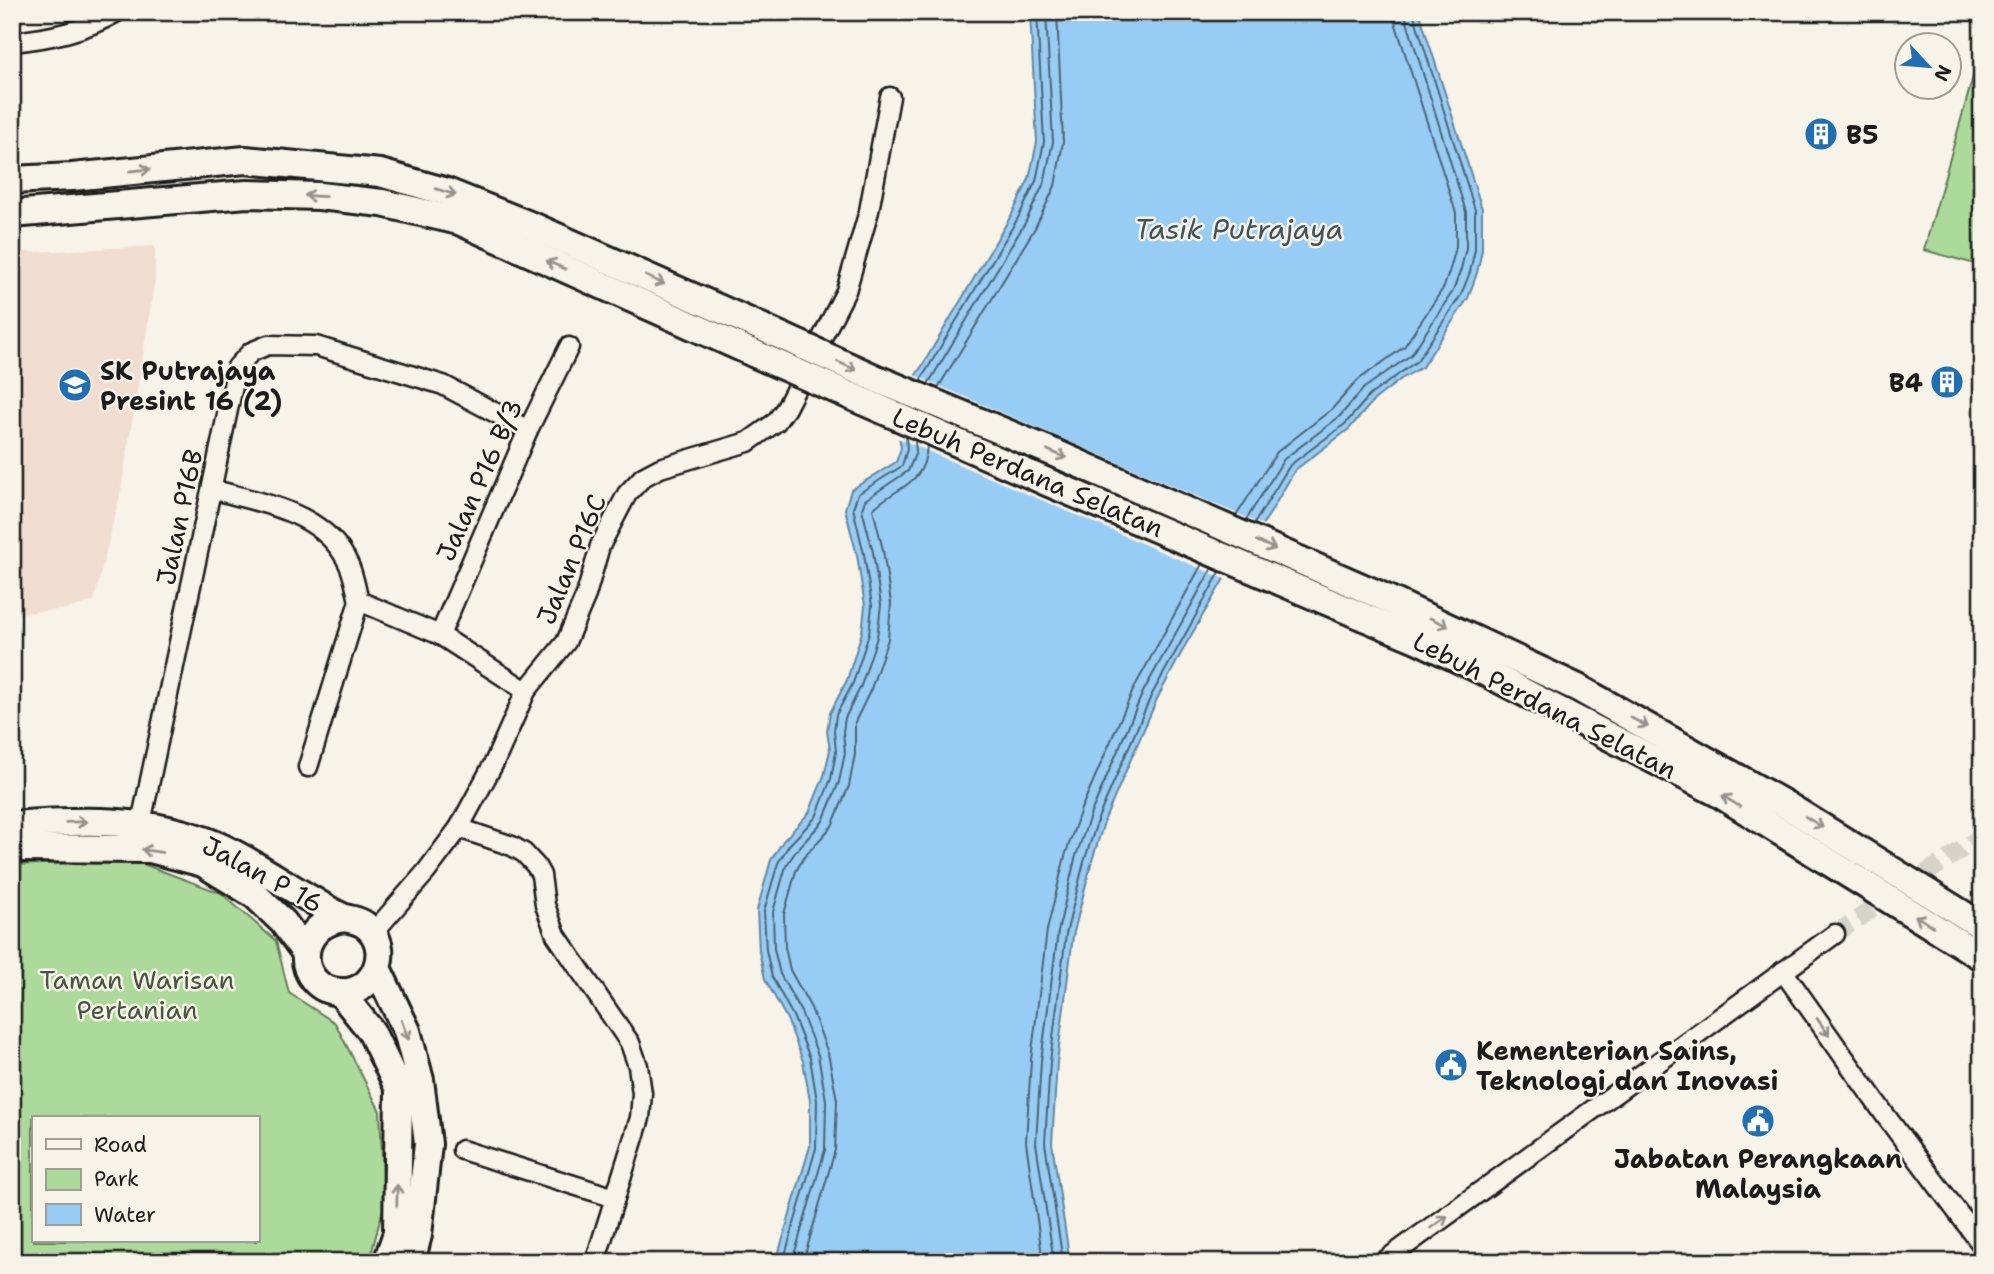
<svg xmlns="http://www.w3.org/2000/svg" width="1994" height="1274" font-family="'Shantell Sans',sans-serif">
<rect width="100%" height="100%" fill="#f7f3e8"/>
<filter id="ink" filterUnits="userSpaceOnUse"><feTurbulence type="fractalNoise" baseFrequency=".0143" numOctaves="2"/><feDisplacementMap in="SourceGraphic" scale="14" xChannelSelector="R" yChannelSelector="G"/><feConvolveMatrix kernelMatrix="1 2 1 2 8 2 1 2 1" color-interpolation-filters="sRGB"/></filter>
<g filter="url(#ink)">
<path fill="#f0ddd0" d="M155 246V280L121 490 94 601 67 609 12 614V253Z"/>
<g fill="#abda9a" stroke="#647b5b" stroke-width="2" fill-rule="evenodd">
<path d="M1982 45V266L1924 250Z"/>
<path d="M135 861 221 893 276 941 289 993 335 1023 380 1111 384 1205 369 1262H12V865ZM33 1118H257V1241H33Z"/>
</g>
<path fill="#97cdf5" stroke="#66869e" stroke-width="2" d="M1030 12H1419L1482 209V250L1477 273 1468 298 1422 367 1401 379 1374 400 1349 429 1295 470 1269 515 1225 577 1186 644 1157 699 1105 819 1091 864 1073 936 1057 1062 1052 1143 1070 1262H776L810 1146V1101L803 1061 787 1019 765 979 759 951 757 910 771 860 783 841 809 813 824 776 830 750 827 731 830 713 847 680 862 632 865 606 857 555 845 509 851 490 896 462 901 448 894 407 922 366 1012 214 1029 179 1037 142Z"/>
<path fill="#f7f3e8" d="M912 374 1266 526 1227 580 895 437 890 405Z"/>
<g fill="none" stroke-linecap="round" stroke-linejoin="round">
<g stroke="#4d6373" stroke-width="2">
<path d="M920 381 1018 218 1036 181 1044 142 1037 12"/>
<path d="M928 384 1025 223 1044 183 1053 142 1046 12"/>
<path d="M938 388 1035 228 1055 186 1063 142 1057 12"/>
<path d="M1236 516 1277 452 1332 409 1358 380 1404 347 1444 287 1451 266 1456 247V213L1395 22 1393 12"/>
<path d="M1246 520 1284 459 1339 417 1364 388 1411 355 1453 291 1461 269 1466 248V212L1404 12"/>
<path d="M1254 524 1290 465 1345 424 1370 395 1417 361 1461 295 1470 272 1475 249V210L1413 12"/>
<path d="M783 1262 816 1148 817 1101 810 1058 793 1016 772 977 766 950 764 911 778 863 789 845 816 817 831 779 836 752 834 731 836 715 853 683 869 634 872 606 864 554 853 508 858 494 902 466 907 449 906 436"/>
<path d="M792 1262 825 1150 826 1100 818 1055 801 1012 780 974 774 949 773 912 786 866 796 851 823 821 839 782 845 753 843 731 845 718 861 686 877 637 881 605 873 552 862 509 865 500 908 471 916 452 915 441"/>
<path d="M803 1262 835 1150 837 1100 828 1053 811 1008 790 970 785 947 784 914 796 871 804 857 832 826 849 786 855 754V722L871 689 888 639 891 603 883 550 873 509C896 486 925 487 927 445"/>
<path d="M1043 1262 1026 1142 1031 1060 1047 930 1065 856 1081 809 1134 688 1202 564"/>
<path d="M1054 1262 1036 1143 1041 1061 1058 932 1075 859 1091 813 1143 692 1212 568"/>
<path d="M1063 1262 1045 1143 1050 1062 1066 934 1084 862 1099 816 1151 696 1220 572"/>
</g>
<path stroke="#d6d3c9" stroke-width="18" stroke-dasharray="18 9" stroke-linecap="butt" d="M1835 934 1982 836"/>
<defs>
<g id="street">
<path d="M12 42C51 38 84 31 117 12"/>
<path d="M212 489C262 504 325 511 349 565 354 576 356 590 359 601L440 635 526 691"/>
<path d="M440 635 528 430 569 347"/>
<path d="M308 767 359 601"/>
<path d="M141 823 237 367 251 352 268 345 316 346 443 385 528 430"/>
<path d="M459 828 512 846 524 853 536 866 541 875 545 905 556 935 630 1043 638 1066 642 1093 640 1118 595 1262"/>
<path d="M373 933 426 872 459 828 495 761 526 691 566 642 586 595 600 546 627 494 643 477 660 468 748 442 776 422 786 408 846 291 869 211 890 97"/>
<path d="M1783 971 1885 1115 1982 1245"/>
<path d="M462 1150 615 1198"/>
<path d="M1383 1262 1835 934"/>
</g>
<g id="secondary">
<path d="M12 180 72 177 245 160 380 173 447 192 532 226 763 328"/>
<path d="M12 214 247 194 319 196 382 203 459 221 753 353"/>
<path d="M1377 594 1578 688 1786 805 1982 926"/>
<path d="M1364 617 1419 640 1483 671 1718 793 1982 957"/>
<path d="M12 825C81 820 151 817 216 845 251 860 283 884 317 903 325 908 335 914 345 918 352 920 358 920 365 925 394 946 376 995 340 992 294 989 293 923 345 918"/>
<path d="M12 848 150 849 203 863 255 895 283 922 305 952"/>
<path d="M377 968 407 1031 420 1080 428 1144 418 1235 411 1262"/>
<path d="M340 992 371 1031 399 1089 397 1233 387 1262"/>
</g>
</defs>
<use href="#street" stroke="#1c1c1c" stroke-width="23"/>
<use href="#secondary" stroke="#1c1c1c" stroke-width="32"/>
<use href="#street" stroke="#f7f3e8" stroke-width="18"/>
<use href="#secondary" stroke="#f7f3e8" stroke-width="26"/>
<defs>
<g id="secondary-bridge">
<path d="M763 328 877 379 1057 454 1377 594"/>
<path d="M753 353 1047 482 1364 617"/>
</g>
</defs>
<use href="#secondary-bridge" stroke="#1c1c1c" stroke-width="32" stroke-linecap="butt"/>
<use href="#secondary-bridge" stroke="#f7f3e8" stroke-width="26"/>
</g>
<defs><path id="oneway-shaft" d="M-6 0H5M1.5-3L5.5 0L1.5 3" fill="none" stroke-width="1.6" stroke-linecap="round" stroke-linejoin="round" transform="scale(1.75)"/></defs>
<g stroke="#94928c">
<use href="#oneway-shaft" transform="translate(140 170) rotate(-6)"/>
<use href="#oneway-shaft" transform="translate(446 192) rotate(18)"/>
<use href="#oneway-shaft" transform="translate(315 196) rotate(-177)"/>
<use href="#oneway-shaft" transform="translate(556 265) rotate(-156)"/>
<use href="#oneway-shaft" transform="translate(655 280) rotate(24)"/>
<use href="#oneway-shaft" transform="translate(847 366) rotate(24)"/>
<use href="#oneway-shaft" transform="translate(1057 454) rotate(23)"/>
<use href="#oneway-shaft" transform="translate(1266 545) rotate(24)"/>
<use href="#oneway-shaft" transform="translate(1439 622) rotate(24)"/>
<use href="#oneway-shaft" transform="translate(1639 722) rotate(29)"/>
<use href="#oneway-shaft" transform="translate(1731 801) rotate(-148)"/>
<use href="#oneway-shaft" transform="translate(76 822) rotate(-2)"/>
<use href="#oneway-shaft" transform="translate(1814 822) rotate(32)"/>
<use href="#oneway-shaft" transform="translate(152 851) rotate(-171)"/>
<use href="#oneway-shaft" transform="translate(1924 921) rotate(-148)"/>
<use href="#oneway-shaft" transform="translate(1823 1027) rotate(55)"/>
<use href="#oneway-shaft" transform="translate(405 1030) rotate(69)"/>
<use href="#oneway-shaft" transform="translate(397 1195) rotate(-89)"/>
<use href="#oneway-shaft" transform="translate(1439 1222) rotate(-36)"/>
</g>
</g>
<defs>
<symbol id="building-disc" viewBox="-11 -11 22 22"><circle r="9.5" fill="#1f6fb2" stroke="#f7f3e8"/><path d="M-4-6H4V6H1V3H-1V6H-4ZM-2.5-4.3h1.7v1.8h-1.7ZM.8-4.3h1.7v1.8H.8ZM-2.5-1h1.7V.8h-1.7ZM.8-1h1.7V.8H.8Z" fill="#fff"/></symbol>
<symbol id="school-disc" viewBox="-11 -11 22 22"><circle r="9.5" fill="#1f6fb2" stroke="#f7f3e8"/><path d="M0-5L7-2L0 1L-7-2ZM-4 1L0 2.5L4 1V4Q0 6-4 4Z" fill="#fff"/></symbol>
<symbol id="civic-disc" viewBox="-11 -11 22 22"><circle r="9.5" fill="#1f6fb2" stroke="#f7f3e8"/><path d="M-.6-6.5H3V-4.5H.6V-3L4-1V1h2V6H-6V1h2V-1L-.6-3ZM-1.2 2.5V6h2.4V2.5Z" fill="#fff"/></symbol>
</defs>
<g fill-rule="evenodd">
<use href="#building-disc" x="1802" y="115" width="38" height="38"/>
<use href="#building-disc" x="1928" y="363" width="38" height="38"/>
<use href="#school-disc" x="56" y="366" width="38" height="38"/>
<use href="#civic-disc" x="1432" y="1046" width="38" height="38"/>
<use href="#civic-disc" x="1739" y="1102" width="38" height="38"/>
</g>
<g text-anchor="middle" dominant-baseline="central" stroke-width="5" stroke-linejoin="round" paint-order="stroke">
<g font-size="26" font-weight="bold" fill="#1c1c1c" stroke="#f7f3e8" text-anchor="start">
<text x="1846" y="134">B5</text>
<text x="100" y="370">SK Putrajaya<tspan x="100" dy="30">Presint 16 (2)</tspan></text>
<text x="1923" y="382" text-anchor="end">B4</text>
<text x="1476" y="1050">Kementerian Sains,<tspan x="1476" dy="30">Teknologi dan Inovasi</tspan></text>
<text x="1758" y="1158" text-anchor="middle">Jabatan Perangkaan<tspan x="1758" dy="30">Malaysia</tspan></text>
</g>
<g font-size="26" fill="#1c1c1c" stroke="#f7f3e8">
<text transform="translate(1028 472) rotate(23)">Lebuh Perdana Selatan</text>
<text transform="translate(479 480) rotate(-66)">Jalan P16 B/3</text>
<text transform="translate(179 517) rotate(-78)">Jalan P16B</text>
<text transform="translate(571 559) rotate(-67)">Jalan P16C</text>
<text transform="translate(1545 705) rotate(27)">Lebuh Perdana Selatan</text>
<text transform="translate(263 874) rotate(28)">Jalan P 16</text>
</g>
<g font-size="26" fill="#475542" stroke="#f7f3e8">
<text x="137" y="979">Taman Warisan<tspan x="137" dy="30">Pertanian</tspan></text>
</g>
<g font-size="28" font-style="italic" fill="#41515d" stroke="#f7f3e8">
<text x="1239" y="229">Tasik Putrajaya</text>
</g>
</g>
<rect width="1994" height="1274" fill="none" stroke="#f7f3e8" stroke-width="42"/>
<rect x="21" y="21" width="1952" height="1232" fill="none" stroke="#1c1c1c" stroke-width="2.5" filter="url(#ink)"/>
<rect x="32" y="1116" width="228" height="126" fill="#f7f3e8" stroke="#9f9d96" stroke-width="2"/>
<rect x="46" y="1139" width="35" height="10" fill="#f7f3e8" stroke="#9f9d96" stroke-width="2"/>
<text x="94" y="1152" font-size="21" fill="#1c1c1c">Road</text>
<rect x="46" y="1169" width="35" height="21" fill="#abda9a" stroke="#9f9d96" stroke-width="2"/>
<text x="94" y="1186" font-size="21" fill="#1c1c1c">Park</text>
<rect x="46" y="1204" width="35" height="21" fill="#97cdf5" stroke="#9f9d96" stroke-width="2"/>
<text x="94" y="1222" font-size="21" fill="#1c1c1c">Water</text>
<g transform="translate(1928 66) rotate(116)"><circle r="33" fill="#f7f3e8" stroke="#9f9d96" stroke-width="2"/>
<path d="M0-5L12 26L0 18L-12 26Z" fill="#1f6fb2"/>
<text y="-10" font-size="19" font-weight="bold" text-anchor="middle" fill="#1c1c1c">N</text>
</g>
</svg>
